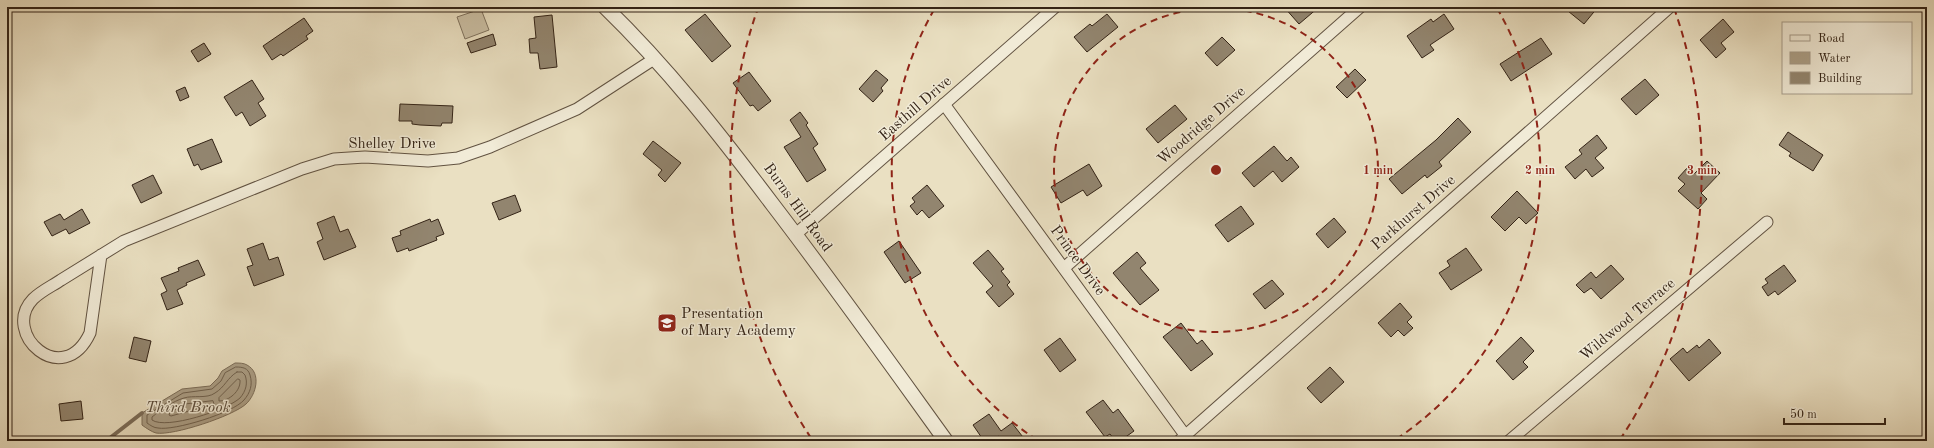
<svg xmlns="http://www.w3.org/2000/svg" width="1934" height="448" font-family="'Old Standard TT',serif">
<rect width="100%" height="100%" fill="#eae0c2"/>
<filter id="stains"><feTurbulence type="fractalNoise" baseFrequency=".005" numOctaves="4"/><feColorMatrix values="0 0 0 0 .2 0 0 0 0 .09 0 0 0 0 .02 0 0 0 .5 -.17"/></filter>
<radialGradient id="worn" r=".72"><stop offset=".6" stop-color="#630" stop-opacity="0"/><stop offset="1" stop-color="#630" stop-opacity=".3"/></radialGradient>
<path fill="#cbc0a5" stroke="#7f725e" d="M481 9 489 30 465 39 457 17Z"/>
<path fill="#aca088" stroke="#7c6e5a" d="M235 363C239 363 244 363 247 365 262 373 256 395 246 404 233 416 173 436 156 433 152 432 146 428 142 425V413L182 389 210 386 218 378 222 371Z"/>
<g fill="none" stroke-linecap="round" stroke-linejoin="round">
<g stroke="#70624f" stroke-width="1">
<path d="M236 367C243 367 248 368 250 375 253 385 250 393 244 400 233 413 174 431 158 428 154 428 150 425 147 423V415L183 393 212 389 221 381 225 373Z"/>
<path d="M237 372H242L245 375C248 383 246 391 240 398 227 410 166 430 152 420V417C161 410 173 401 184 398 193 395 207 399 215 393 225 387 227 378 237 372Z"/>
<path d="M238 379 240 380C241 391 229 401 219 401V398Z"/>
<path d="M213 401 214 404 171 416 169 415 170 412 186 404Z"/>
</g>
<path stroke="#7c6e5a" stroke-width="4" d="M106 441 142 413"/>
</g>
<g fill="#92856f" stroke="#332316">
<path d="M1284 7H1319L1299 24Z"/>
<path d="M1563 7H1598L1584 24Z"/>
<path d="M705 14 731 46 712 62 685 30Z"/>
<path d="M1107 14 1118 27 1087 52 1074 37 1090 24 1092 26Z"/>
<path d="M1444 14 1454 29 1430 45 1434 50 1422 58 1407 36 1431 19 1433 22Z"/>
<path d="M552 15 557 67 540 69 538 53H530L529 39 536 38 534 17Z"/>
<path d="M304 18 313 31 306 36 308 39 283 56 281 54 272 60 263 46Z"/>
<path d="M1723 19 1734 32 1721 43 1726 49 1716 58 1700 40Z"/>
<path d="M493 34 496 45 471 53 467 43Z"/>
<path d="M1222 37 1235 50 1217 66 1205 53Z"/>
<path d="M1541 38 1552 54 1511 81 1500 64Z"/>
<path d="M204 43 211 54 198 62 191 51Z"/>
<path d="M1355 69 1366 80 1347 98 1336 87Z"/>
<path d="M876 70 888 80 881 88 883 91 873 102 859 89Z"/>
<path d="M749 72 771 101 758 111 753 105 750 106 733 83Z"/>
<path d="M1645 79 1659 95 1636 115 1621 99Z"/>
<path d="M252 80 264 99 258 103 266 116 250 126 242 112 236 116 224 97Z"/>
<path d="M185 87 189 97 180 101 176 91Z"/>
<path d="M400 104 453 106 452 123H442L441 126 420 125 412 124V121H399Z"/>
<path d="M1175 105 1187 119 1158 143 1146 129Z"/>
<path d="M800 112 808 123 806 125 818 144 813 148 826 170 807 182 784 147 801 137 790 120Z"/>
<path d="M1458 118 1471 132 1439 162 1442 166 1427 178 1425 175 1402 194 1389 179 1436 140Z"/>
<path d="M1788 132 1823 155 1813 171 1789 156 1791 153 1779 145Z"/>
<path d="M1597 135 1607 148 1595 158 1604 168 1592 177 1586 169 1575 179 1565 167 1582 154 1579 150Z"/>
<path d="M212 139 222 162 201 170 198 164 194 166 187 149Z"/>
<path d="M653 141 681 163 665 182 658 175 662 170 643 154Z"/>
<path d="M1274 146 1287 161 1291 157 1299 167 1282 182 1273 171 1254 187 1242 173Z"/>
<path d="M1707 161 1720 173 1701 193 1707 199 1698 209 1678 191 1685 184 1678 178 1687 168 1694 174Z"/>
<path d="M1089 164 1102 186 1087 196 1083 190 1061 203 1051 187Z"/>
<path d="M153 175 162 193 141 203 132 185Z"/>
<path d="M927 185 944 206 929 218 922 210 917 215 910 206 915 202 912 198Z"/>
<path d="M1517 191 1538 213 1526 224 1519 217 1505 231 1491 217Z"/>
<path d="M515 195 521 211 499 220 492 203Z"/>
<path d="M1241 206 1254 224 1228 242 1215 225Z"/>
<path d="M82 209 90 223 69 234 66 229 52 236 44 222 60 214 64 220Z"/>
<path d="M334 216 340 232 348 229 356 247 324 260 317 242 323 239 317 223Z"/>
<path d="M1334 218 1346 232 1328 248 1316 234Z"/>
<path d="M430 219 431 222 438 219 444 234 436 237 437 240 409 251 408 248 397 252 392 238 401 235 400 231Z"/>
<path d="M899 241 921 273 905 283 884 252Z"/>
<path d="M263 243 269 260 278 257 284 275 254 286 247 267 253 265 247 249Z"/>
<path d="M1466 248 1482 270 1451 290 1439 273 1450 266 1447 261Z"/>
<path d="M988 250 1004 269 1001 271 1010 282 1007 285 1014 294 999 307 986 292 993 286 973 263Z"/>
<path d="M1137 252 1146 263 1140 268 1159 290 1140 305 1113 273Z"/>
<path d="M198 260 205 275 186 283 187 285 177 290 183 304 167 310 161 294 167 291 161 278 179 271 178 268Z"/>
<path d="M1611 265 1624 279 1601 299 1591 288 1584 293 1576 285 1591 272 1596 278Z"/>
<path d="M1784 265 1796 281 1778 295 1775 291 1768 296 1762 287 1768 283 1765 279Z"/>
<path d="M1272 280 1284 294 1265 309 1253 294Z"/>
<path d="M1400 303 1412 317 1407 322 1413 328 1404 336 1398 330 1391 337 1378 323Z"/>
<path d="M1181 323 1197 344 1202 340 1213 354 1191 371 1163 337Z"/>
<path d="M134 337 151 341 146 362 129 358Z"/>
<path d="M1521 337 1534 351 1523 362 1528 367 1513 380 1496 361Z"/>
<path d="M1060 338 1076 360 1060 372 1044 350Z"/>
<path d="M1709 339 1721 353 1689 381 1670 359 1683 348 1687 353 1697 345 1699 348Z"/>
<path d="M1330 367 1344 382 1321 403 1307 388Z"/>
<path d="M1103 400 1113 413 1118 409 1134 431 1120 441H1115L1110 434 1105 437 1086 412Z"/>
<path d="M81 401 83 419 61 421 59 404Z"/>
<path d="M989 414 1001 431 1012 423 1026 441H1003L999 436 992 441H984L973 425Z"/>
</g>
<g fill="none" stroke-linecap="round" stroke-linejoin="round">
<defs>
<g id="minor">
<path d="M944 104 1185 435"/>
<path d="M796 234 1055 7"/>
<path d="M101 255 90 333C63 391 0 333 33 299 41 291 52 286 61 280 82 267 103 254 124 241L302 169 334 159 365 157 428 161 458 158 490 147 577 109 654 59"/>
<path d="M1064 268 1360 7"/>
<path d="M1179 441 1670 7"/>
<path d="M1509 441 1767 222"/>
</g>
<path id="tertiary" d="M605 7C667 67 721 136 773 205 832 282 889 362 946 441"/>
</defs>
<use href="#minor" stroke="#615241" stroke-width="13"/>
<use href="#tertiary" stroke="#615241" stroke-width="16"/>
<use href="#minor" stroke="#f1ebd7" stroke-width="11"/>
<use href="#tertiary" stroke="#f1ebd7" stroke-width="14"/>
</g>
<g fill="none" stroke="#8f2418" stroke-width="2" stroke-dasharray="7 5">
<circle cx="1216" cy="170" r="162"/>
<path d="M1037 440A324 324 0 0 1 935 8M1497 8A324 324 0 0 1 1395 440"/>
<path d="M811 438A486 486 0 0 1 758 8M1674 8A486 486 0 0 1 1621 438"/>
</g>
<defs>
<symbol id="school-square" viewBox="-11 -11 22 22"><rect x="-9" y="-9" width="18" height="18" rx="4" fill="#8f2418" stroke="#f1ebd7"/><path d="M0-5L7-2L0 1L-7-2ZM-4 1L0 2.5L4 1V4Q0 6-4 4Z" fill="#fff"/></symbol>
</defs>
<g fill-rule="evenodd">
<use href="#school-square" x="656" y="312" width="22" height="22"/>
</g>
<g text-anchor="middle" dominant-baseline="central" stroke-width="3" stroke-linejoin="round" paint-order="stroke">
<g font-size="15" fill="#332316" stroke="#f1ebd7">
<text transform="translate(916 109) rotate(-41)">Easthill Drive</text>
<text transform="translate(1202 126) rotate(-41)">Woodridge Drive</text>
<text x="392" y="144">Shelley Drive</text>
<text transform="translate(797 208) rotate(54)">Burns Hill Road</text>
<text transform="translate(1414 213) rotate(-41)">Parkhurst Drive</text>
<text transform="translate(1077 261) rotate(54)">Prince Drive</text>
<text transform="translate(1628 320) rotate(-40)">Wildwood Terrace</text>
</g>
<g font-size="15" fill="#332316" stroke="#f1ebd7" text-anchor="start">
<text x="681" y="314">Presentation<tspan x="681" dy="17">of Mary Academy</tspan></text>
</g>
<g font-size="16" font-style="italic" fill="#5d4f3e" stroke="#f1ebd7">
<text x="188" y="408">Third Brook</text>
</g>
</g>
<circle cx="1216" cy="170" r="6" fill="#8f2418" stroke="#f1ebd7" stroke-width="2"/>
<g font-size="12" text-anchor="middle" font-weight="bold" fill="#8f2418" stroke="#f1ebd7" stroke-width="3" stroke-linejoin="round" paint-order="stroke">
<text x="1378" y="174">1 min</text>
<text x="1540" y="174">2 min</text>
<text x="1702" y="174">3 min</text>
</g>
<rect width="1934" height="448" fill="none" stroke="#eae0c2" stroke-width="24"/>
<rect x="8" y="8" width="1918" height="432" fill="none" stroke="#332316" stroke-width="2"/>
<rect x="12" y="12" width="1910" height="424" fill="none" stroke="#332316"/>
<rect x="1782" y="22" width="130" height="72" fill="#f1ebd7" stroke="#a59b8a"/>
<rect x="1790" y="35" width="20" height="6" fill="#f1ebd7" stroke="#a59b8a"/>
<text x="1818" y="42" font-size="12" fill="#332316">Road</text>
<rect x="1790" y="52" width="20" height="12" fill="#aca088" stroke="#a59b8a"/>
<text x="1818" y="62" font-size="12" fill="#332316">Water</text>
<rect x="1790" y="72" width="20" height="12" fill="#92856f" stroke="#a59b8a"/>
<text x="1818" y="82" font-size="12" fill="#332316">Building</text>
<path d="M1784 418v6h101v-6" fill="none" stroke="#332316" stroke-width="2"/>
<text x="1790" y="418" font-size="12" fill="#332316" stroke="#f1ebd7" stroke-width="3" paint-order="stroke">50 m</text>
<rect width="100%" height="100%" filter="url(#stains)"/>
<rect width="100%" height="100%" fill="url(#worn)"/>
</svg>
